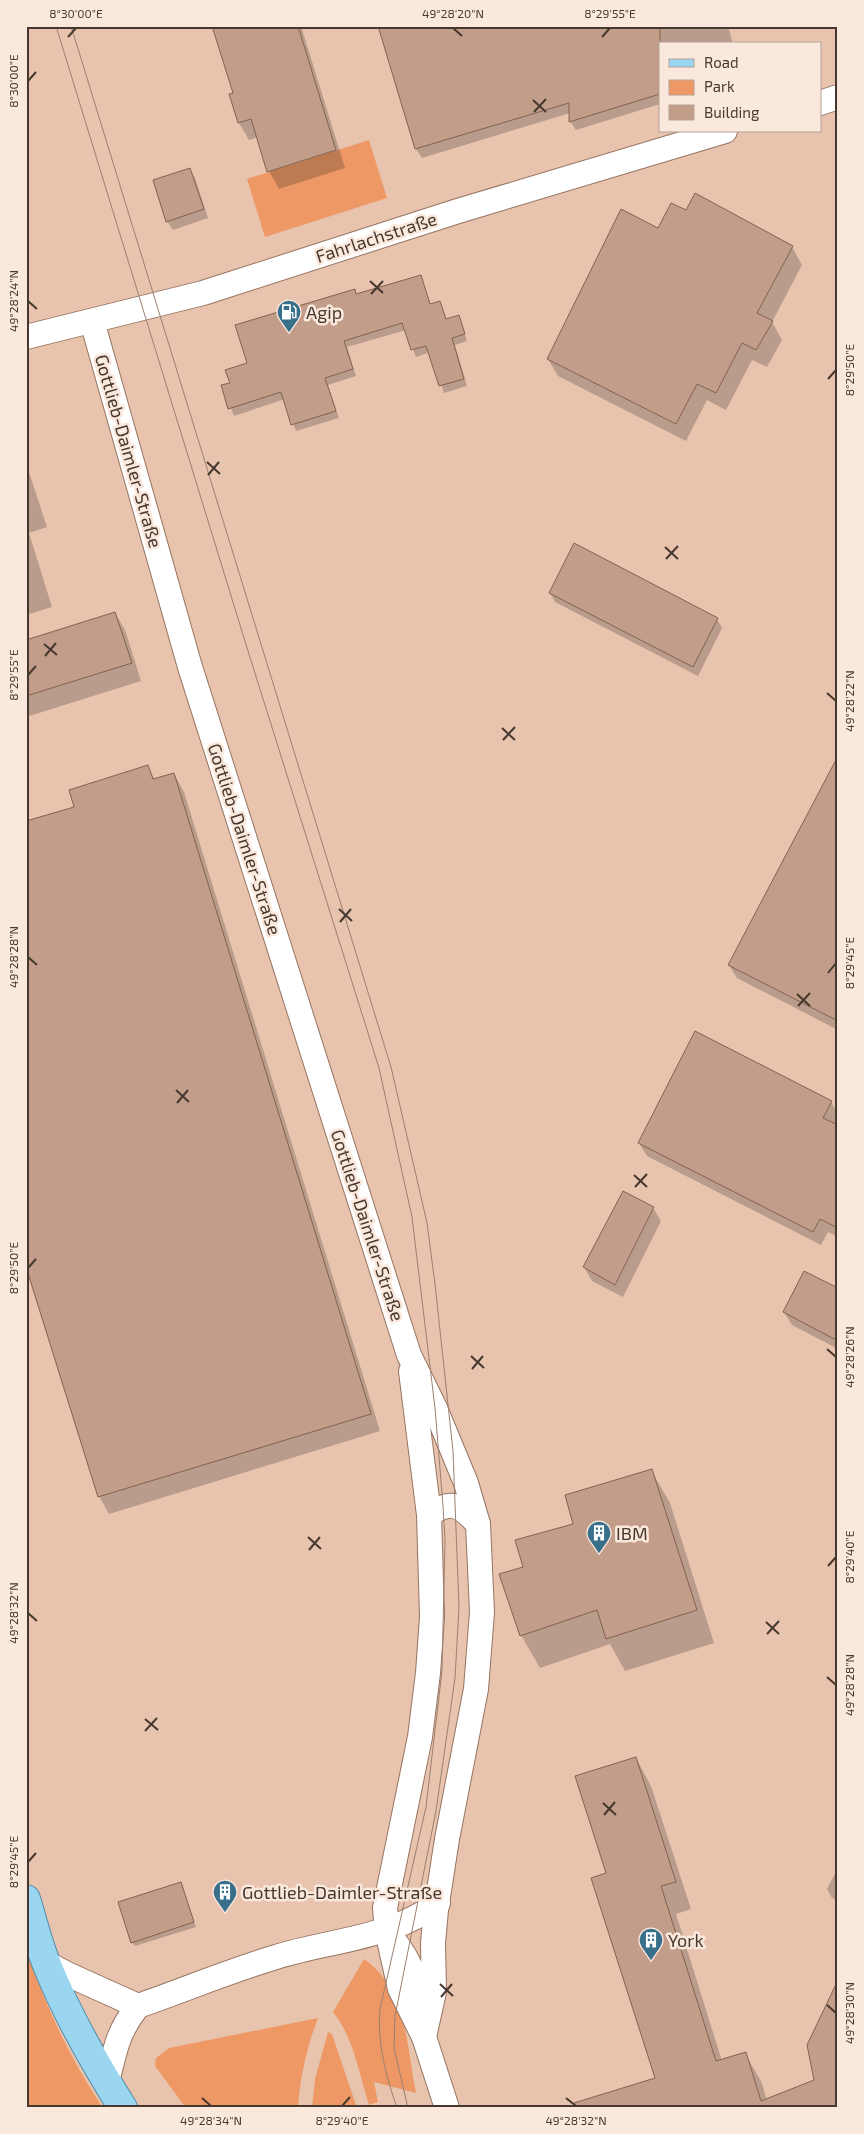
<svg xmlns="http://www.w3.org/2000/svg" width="864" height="2134" font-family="'Exo 2',sans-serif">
<rect width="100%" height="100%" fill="#e8c3ae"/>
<g fill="#ee9965">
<path d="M369 140 387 198 265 237 247 179Z"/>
<path d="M26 1951C46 2006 70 2059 103 2108H26Z"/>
<path d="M364 1959C408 1990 406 2045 416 2093L374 2082 378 2102 369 2105C359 2074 354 2038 333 2012Z"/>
<path d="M318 2018C307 2047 300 2077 298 2108H186L155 2066 156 2058 169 2048Z"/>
<path d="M328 2032 332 2034 357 2108H312L315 2079Z"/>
</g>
<g fill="#0003">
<path d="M213 26H301L345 168 279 189 269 171 258 137 249 140 239 123 230 95 235 94Z"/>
<path d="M379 26H728L733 44H660V104L576 130 570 121V113L422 158 416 149Z"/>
<path d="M190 169 195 178 208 218 173 230 167 221Z"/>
<path d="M686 212 792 247 802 265 772 322 782 340 767 367 752 360 726 410 707 400 686 441 558 376 548 359 659 229Z"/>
<path d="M421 276 431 305 440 302 447 320 458 317 462 324 467 341 455 345 467 386 444 393 430 352 416 357 406 330 347 347 356 376 328 385 339 418 296 431 285 399 234 416 222 386 231 384 249 364 354 290 357 295Z"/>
<path d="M26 463 47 527 29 533 52 607 26 615Z"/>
<path d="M550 593 717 619 722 628 698 676 555 602Z"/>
<path d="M115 613 125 630 141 681 26 717V641Z"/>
<path d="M148 767 155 780 174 774 184 792 380 1431 109 1514 99 1496 76 807Z"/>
<path d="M838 773V1030L737 978 729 965Z"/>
<path d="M831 1102 838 1114 834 1125 838 1127V1237L828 1232 821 1245 647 1156 639 1143Z"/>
<path d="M653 1208 661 1221 623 1297 592 1281 584 1267Z"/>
<path d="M838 1290V1349L792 1325 784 1312Z"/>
<path d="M651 1470 670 1503 714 1643 625 1671 610 1644 540 1668 521 1635 524 1568 575 1524Z"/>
<path d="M636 1758 651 1786 691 1909 676 1914 722 2061 745 2054 761 2081 767 2100 816 2081 838 2108H563L656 2078 608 1874Z"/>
<path d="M838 1868V1901L832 1898 827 1889Z"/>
<path d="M181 1883 196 1927 135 1946 132 1942Z"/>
</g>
<g fill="#c29e8a" stroke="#83624f">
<path d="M212 26H298L336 150 267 172 251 119 238 123 229 94 233 93Z"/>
<path d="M378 26H660V94L569 122V103L415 149Z"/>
<path d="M190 168 204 209 166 222 153 180Z"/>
<path d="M695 193 793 246 757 313 773 321 756 350 742 343 716 393 697 384 676 424 547 359 621 209 658 228 671 203 686 210Z"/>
<path d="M421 275 430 304 440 301 446 319 459 315 465 334 452 338 464 379 439 386 426 346 411 350 402 323 344 341 353 369 325 378 336 411 291 425 281 392 228 409 221 385 230 383 225 370 247 363 235 325 355 289 356 294Z"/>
<path d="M574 543 718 618 693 667 549 593Z"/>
<path d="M115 612 132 663 26 696V640Z"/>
<path d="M838 756V1021L728 965Z"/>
<path d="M148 765 153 779 174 773 371 1414 98 1497 26 1267V821L74 807 69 790Z"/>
<path d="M695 1031 832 1101 823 1118 838 1125V1228L820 1219 813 1232 638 1143Z"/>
<path d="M623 1191 654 1207 615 1285 583 1267Z"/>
<path d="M804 1271 838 1288V1341L783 1312Z"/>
<path d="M652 1469 697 1610 606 1639 597 1610 520 1636 499 1574 523 1567 515 1540 573 1524 565 1495Z"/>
<path d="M636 1757 676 1882 661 1886 716 2061 746 2052 761 2101 814 2080 807 2045 838 1980V2108H575L574 2103 655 2078 591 1878 606 1873 575 1776Z"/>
<path d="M181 1882 194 1922 131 1943 118 1902Z"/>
</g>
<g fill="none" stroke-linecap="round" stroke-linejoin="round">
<defs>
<g id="minor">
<path d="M820 103 838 97"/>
<path d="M92 321 190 667 409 1355 435 1408 466 1483 478 1524 482 1612 476 1689 447 1839 436 1910 433 1943 434 1992 424 2037"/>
<path d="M26 337 203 293 458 211 725 131"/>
<path d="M411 1371 429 1515 432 1617 428 1673 420 1737 385 1908 387 1931 400 1989 424 2037 447 2108"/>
<path d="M429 1515C451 1498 461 1506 478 1524"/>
<path d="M393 1939C411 1962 421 1986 423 2015"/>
<path d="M46 1963 67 1974 138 2006"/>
<path d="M107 2082C115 2051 117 2032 138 2006 184 1990 229 1971 276 1957 330 1940 391 1939 438 1903"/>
</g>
<path id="primary" d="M26 1899C33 1921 38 1944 47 1965 67 2015 94 2062 123 2108"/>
</defs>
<use href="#minor" stroke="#967460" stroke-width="26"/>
<use href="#primary" stroke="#528ca7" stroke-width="30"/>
<use href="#minor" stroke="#fff" stroke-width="24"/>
<use href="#primary" stroke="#9bd6f1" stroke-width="28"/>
<g stroke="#9a7f70" stroke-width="1">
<path d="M56 26 248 651 379 1068 412 1217 435 1408 443 1506 445 1539 442 1671 426 1807 380 2009C377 2043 386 2076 397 2108"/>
<path d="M71 26 391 1067 427 1223 435 1284 453 1451 459 1607 455 1678 436 1811 395 2016 394 2048 408 2108"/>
</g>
</g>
<path fill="none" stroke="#47382f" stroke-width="2" d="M453 28 462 36M68 37 76 28M602 37 610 28M28 81 36 72M533 100 546 112M534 112 546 99M370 281 383 293M371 294 383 281M28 301 37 309M828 379 836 370M207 462 220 474M208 475 219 462M665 547 678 559M666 559 678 546M44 644 57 655M45 656 56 643M28 675 36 666M827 693 836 701M502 728 515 740M503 740 515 727M339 909 352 921M340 922 351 909M28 957 37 965M828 973 836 963M797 994 810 1006M798 1006 810 993M176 1090 189 1102M177 1103 188 1090M634 1175 647 1187M635 1187 647 1174M28 1268 36 1259M827 1349 836 1357M471 1356 484 1368M472 1369 483 1356M308 1537 321 1549M309 1550 320 1537M828 1566 836 1557M28 1613 37 1621M766 1622 779 1634M767 1634 779 1621M827 1677 836 1685M145 1719 158 1730M145 1731 157 1718M603 1803 616 1815M604 1815 615 1802M28 1862 36 1853M440 1984 453 1996M441 1997 452 1984M827 2005 836 2013M202 2098 211 2106M566 2098 576 2106M342 2106 350 2097"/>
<defs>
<symbol id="fuel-pin" viewBox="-11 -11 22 30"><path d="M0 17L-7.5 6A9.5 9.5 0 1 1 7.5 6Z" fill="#386f8a" stroke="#fbe8dd"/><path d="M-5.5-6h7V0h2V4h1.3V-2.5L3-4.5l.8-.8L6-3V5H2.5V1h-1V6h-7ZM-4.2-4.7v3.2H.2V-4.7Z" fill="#fff"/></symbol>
<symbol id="building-pin" viewBox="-11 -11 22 30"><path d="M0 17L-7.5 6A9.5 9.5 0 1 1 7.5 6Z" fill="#386f8a" stroke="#fbe8dd"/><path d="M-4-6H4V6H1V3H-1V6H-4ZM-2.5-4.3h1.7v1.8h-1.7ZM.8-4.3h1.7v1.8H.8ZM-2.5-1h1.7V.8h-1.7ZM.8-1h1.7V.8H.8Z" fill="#fff"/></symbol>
</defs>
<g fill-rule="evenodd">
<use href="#fuel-pin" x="275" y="298" width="28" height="38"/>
<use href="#building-pin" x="585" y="1519" width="28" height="38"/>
<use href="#building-pin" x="211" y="1878" width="28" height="38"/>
<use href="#building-pin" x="637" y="1926" width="28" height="38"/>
</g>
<g text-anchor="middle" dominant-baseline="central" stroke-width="5" stroke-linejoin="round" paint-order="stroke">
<g font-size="18" fill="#47382f" stroke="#fbe8dd">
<text transform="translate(376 237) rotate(-18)">Fahrlachstraße</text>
<text transform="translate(129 451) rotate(74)">Gottlieb-Daimler-Straße</text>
<text transform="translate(245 839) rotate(72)">Gottlieb-Daimler-Straße</text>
<text transform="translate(368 1225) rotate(72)">Gottlieb-Daimler-Straße</text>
</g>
<g font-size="18" fill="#47382f" stroke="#fbe8dd" text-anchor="start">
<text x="306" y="312">Agip</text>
<text x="616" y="1533">IBM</text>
<text x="242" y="1892">Gottlieb-Daimler-Straße</text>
<text x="668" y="1940">York</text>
</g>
</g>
<rect width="864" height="2134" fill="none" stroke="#fbe8dd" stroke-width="55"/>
<rect x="659" y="42" width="162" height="90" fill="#fbe8dd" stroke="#b3a297"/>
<rect x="669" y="59" width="25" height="8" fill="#9bd6f1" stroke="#b3a297"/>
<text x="704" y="68" font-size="15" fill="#47382f">Road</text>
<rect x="669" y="80" width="25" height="15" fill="#ee9965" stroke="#b3a297"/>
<text x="704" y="92" font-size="15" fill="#47382f">Park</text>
<rect x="669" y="105" width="25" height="15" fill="#c29e8a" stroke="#b3a297"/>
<text x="704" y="118" font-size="15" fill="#47382f">Building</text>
<rect x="28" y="28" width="808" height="2078" fill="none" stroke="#47382f" stroke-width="2"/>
<g font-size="12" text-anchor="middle" fill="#47382f">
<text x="76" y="18">8°30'00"E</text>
<text x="453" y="18">49°28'20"N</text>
<text x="610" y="18">8°29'55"E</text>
<text transform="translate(14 81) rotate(-90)" y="4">8°30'00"E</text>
<text transform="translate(14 301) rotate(-90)" y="4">49°28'24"N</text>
<text transform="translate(850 370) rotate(-90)" y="4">8°29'50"E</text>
<text transform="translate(14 675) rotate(-90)" y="4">8°29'55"E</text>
<text transform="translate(850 701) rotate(-90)" y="4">49°28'22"N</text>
<text transform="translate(14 957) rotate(-90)" y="4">49°28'28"N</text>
<text transform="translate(850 963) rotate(-90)" y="4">8°29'45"E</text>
<text transform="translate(14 1268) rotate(-90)" y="4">8°29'50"E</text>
<text transform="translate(850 1357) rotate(-90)" y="4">49°28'26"N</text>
<text transform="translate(850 1557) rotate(-90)" y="4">8°29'40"E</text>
<text transform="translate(14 1613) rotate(-90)" y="4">49°28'32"N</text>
<text transform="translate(850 1685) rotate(-90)" y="4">49°28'28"N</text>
<text transform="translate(14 1862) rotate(-90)" y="4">8°29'45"E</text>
<text transform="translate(850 2013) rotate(-90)" y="4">49°28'30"N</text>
<text x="211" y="2125">49°28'34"N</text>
<text x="342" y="2125">8°29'40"E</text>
<text x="576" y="2125">49°28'32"N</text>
</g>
</svg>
